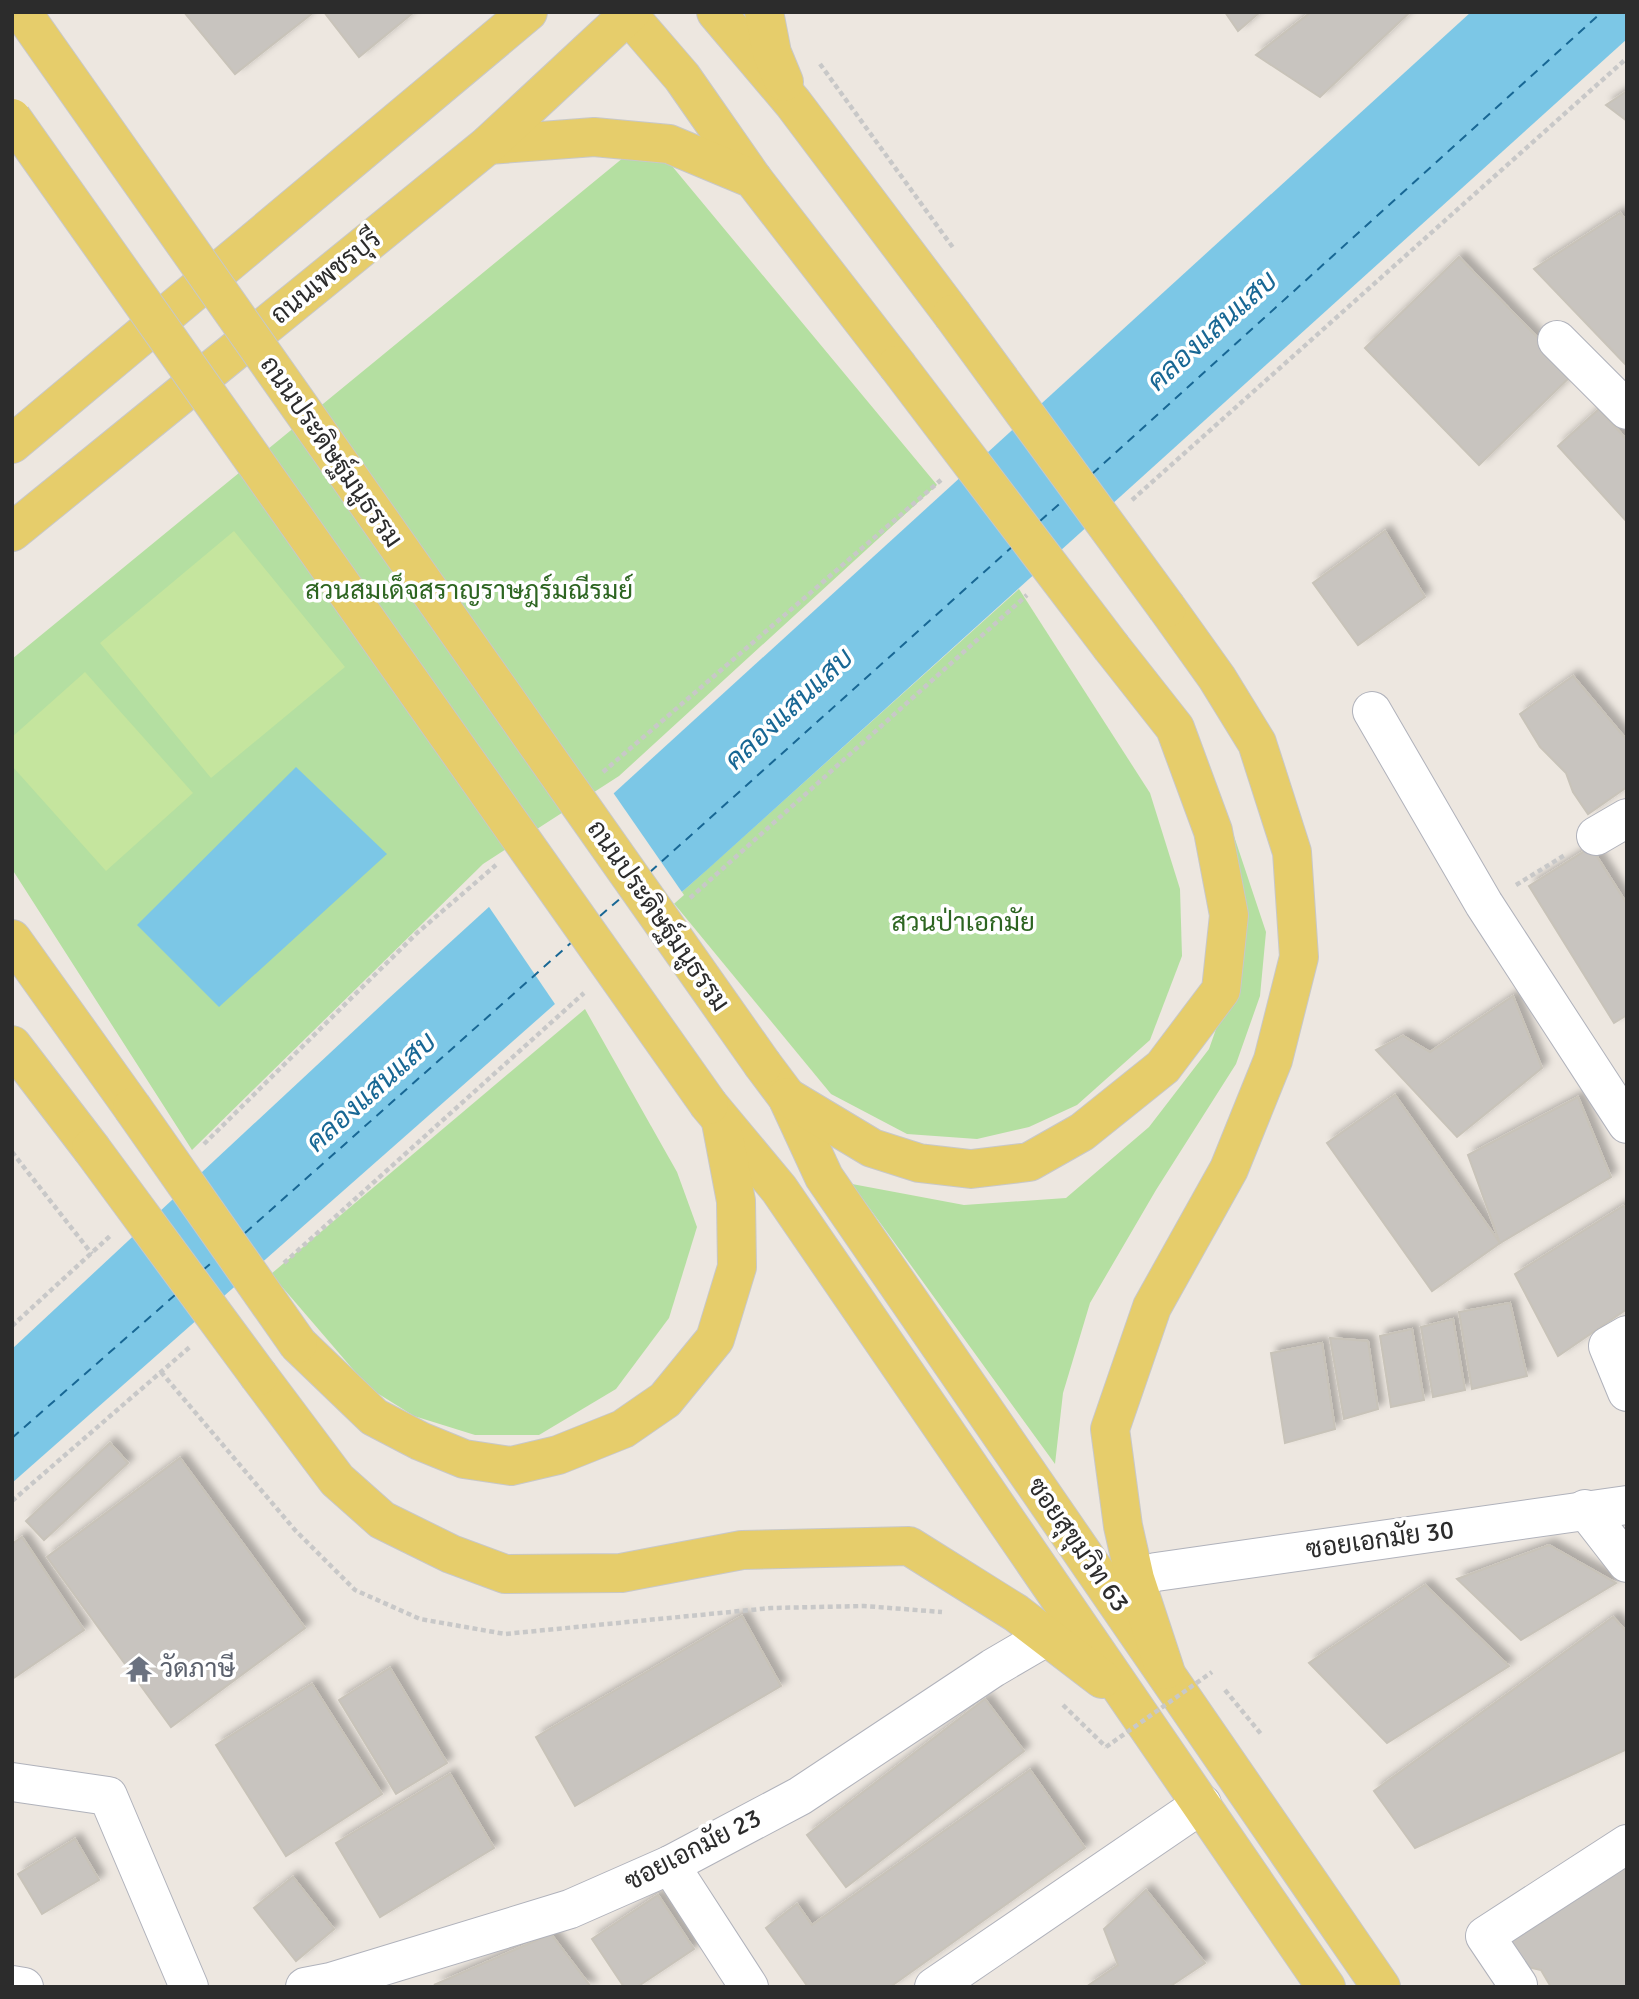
<svg xmlns="http://www.w3.org/2000/svg" width="1639" height="1999" font-family="Signika,Sarabun,sans-serif">
<defs>
<filter id="shadow"><feDropShadow dx="6" dy="-6" stdDeviation="3.5" flood-color="#0004"/></filter>
</defs>
<rect width="100%" height="100%" fill="#ede7e0"/>
<g fill="#b4dfa1">
<path d="M629 153 667 160 937 485 619 776 483 864 192 1150 12 869V659Z"/>
<path d="M1019 589 1150 793 1180 889 1182 956 1150 1040 1077 1105 1029 1127 977 1139 907 1134 831 1094 672 901Z"/>
<path d="M1231 827 1266 932 1260 996 1236 1064 1156 1190 1090 1303 1063 1393 1055 1464 852 1184 964 1205 1066 1198 1149 1127 1209 1049 1245 947Z"/>
<path d="M585 1009 677 1172 697 1227 669 1318 616 1389 539 1435H475L414 1416 369 1388 271 1274Z"/>
</g>
<g fill="#c5e59e">
<path d="M234 531 345 667 211 778 100 643Z"/>
<path d="M85 672 193 793 106 871 12 766V737Z"/>
</g>
<g fill="#7cc7e6">
<path d="M1471 12H1627V39L708 869 12 1483V1349L388 999Z"/>
<path d="M296 767 387 854 219 1007 137 925Z"/>
</g>
<path fill="#ede7e0" d="M612 791 684 895 557 1007 487 904Z"/>
<g fill="none" stroke-linecap="round" stroke-linejoin="round">
<g stroke="#186794" stroke-width="2" stroke-dasharray="9 7" stroke-linecap="butt">
<path d="M1092 474 1602 12"/>
<path d="M1040 521 1065 499"/>
<path d="M650 872 1013 546"/>
<path d="M600 916 622 897"/>
<path d="M245 1233 573 941"/>
<path d="M203 1270 217 1258"/>
<path d="M12 1438 175 1295"/>
</g>
</g>
<g fill="#c8c4bf" stroke="#c8c3b9" stroke-width="2" filter="url(#shadow)">
<path d="M184 12H314L235 74Z"/>
<path d="M324 12H414L359 57Z"/>
<path d="M1225 12H1260L1238 31Z"/>
<path d="M1311 12H1410L1320 97 1256 55Z"/>
<path d="M1627 91V121L1606 105Z"/>
<path d="M1620 213 1627 221V366L1534 269Z"/>
<path d="M1459 257 1573 374 1479 465 1365 348Z"/>
<path d="M1599 409 1627 440V522L1558 446Z"/>
<path d="M1385 531 1425 597 1358 645 1313 583Z"/>
<path d="M1573 676 1627 740V787L1588 814 1573 792 1566 773 1540 747 1520 714Z"/>
<path d="M1591 847 1627 904V1015L1614 1023 1529 886Z"/>
<path d="M1513 996 1542 1068 1457 1137 1376 1050 1403 1036 1430 1052Z"/>
<path d="M1395 1095 1500 1243 1432 1291 1327 1143Z"/>
<path d="M1578 1097 1611 1177 1500 1243 1468 1155Z"/>
<path d="M1623 1206 1627 1209V1309L1558 1356 1515 1274Z"/>
<path d="M1510 1303 1527 1376 1472 1389 1459 1312Z"/>
<path d="M1453 1319 1465 1390 1433 1397 1421 1327Z"/>
<path d="M1412 1329 1424 1400 1391 1407 1380 1336Z"/>
<path d="M1330 1338 1368 1341 1378 1409 1344 1419Z"/>
<path d="M1322 1343 1335 1429 1285 1443 1271 1353Z"/>
<path d="M110 1443 128 1463 44 1540 26 1521Z"/>
<path d="M180 1458 305 1628 171 1727 47 1557Z"/>
<path d="M22 1537 84 1630 12 1679V1544Z"/>
<path d="M1549 1545 1616 1583 1521 1640 1457 1579Z"/>
<path d="M1425 1585 1509 1666 1387 1743 1309 1663Z"/>
<path d="M742 1616 781 1686 575 1806 536 1737Z"/>
<path d="M1613 1617 1627 1632V1749L1415 1848 1374 1791Z"/>
<path d="M390 1668 447 1763 396 1794 339 1700Z"/>
<path d="M312 1684 382 1794 286 1856 216 1745Z"/>
<path d="M985 1699 1024 1751 846 1887 807 1835Z"/>
<path d="M1030 1770 1085 1848 890 1987H808L766 1928 797 1904 812 1925Z"/>
<path d="M450 1774 494 1848 380 1917 336 1843Z"/>
<path d="M75 1839 99 1880 42 1914 18 1874Z"/>
<path d="M1627 1853V1987H1551L1541 1970 1519 1965 1497 1938Z"/>
<path d="M293 1877 334 1929 296 1961 254 1908Z"/>
<path d="M1146 1890 1205 1963 1169 1987H1086L1118 1965 1104 1929Z"/>
<path d="M658 1895 694 1949 637 1987H624L592 1939Z"/>
<path d="M551 1934 591 1987 434 1985Z"/>
</g>
<g fill="none" stroke-linecap="round" stroke-linejoin="round">
<defs>
<g id="minor">
<path d="M1557 340 1627 410"/>
<path d="M1372 711 1484 904 1627 1124"/>
<path d="M1596 836 1627 818"/>
<path d="M1627 1335 1608 1346 1627 1392"/>
<path d="M1585 1509 1627 1563"/>
<path d="M1135 1579 1156 1572 1627 1505"/>
<path d="M12 1782 108 1796 189 1987"/>
<path d="M670 1865 749 1987"/>
<path d="M12 1985 24 1987"/>
<path d="M1518 1985 1485 1936 1627 1844"/>
<path d="M305 1987 331 1982 570 1909 670 1865 800 1796 993 1668 1046 1637"/>
<path d="M934 1987 1202 1804"/>
</g>
<g id="major">
<path d="M626 12 682 77 753 179"/>
<path d="M716 12 793 103 952 314"/>
<path d="M764 12 772 53 784 82"/>
<path d="M488 145 594 137 669 144 753 179 897 365"/>
<path d="M12 444 528 12"/>
<path d="M12 532 488 145 631 12"/>
<path d="M12 939 132 1107"/>
<path d="M12 1045 91 1148"/>
<path d="M763 1065 787 1097 824 1177 1381 1987"/>
<path d="M787 1097 872 1148 919 1163 971 1169 1029 1162 1082 1132 1163 1067 1221 990 1229 915 1213 831 1175 728 1112 648"/>
<path d="M709 1105 779 1189 1326 1987"/>
<path d="M298 1344 374 1417 420 1441 464 1459 511 1466 558 1455 623 1429 665 1400 715 1339 737 1267 736 1201 721 1122"/>
<path d="M259 1376 337 1480 382 1520 451 1554 505 1574 621 1573 742 1550 909 1546 1016 1613 1102 1679"/>
<path d="M1165 1670 1135 1579 1123 1526 1110 1429 1152 1307 1229 1169 1273 1060 1299 957 1292 852 1257 743 1217 678 1167 608"/>
</g>
</defs>
<use href="#minor" stroke="#b0b2bb" stroke-width="40"/>
<use href="#major" stroke="#c8c8c8" stroke-width="40"/>
<g stroke="#c8c8c8" stroke-width="4.5" stroke-dasharray="5 3.5" stroke-linecap="butt">
<path d="M820 64 954 249"/>
<path d="M1132 500 1627 58"/>
<path d="M603 772 941 480"/>
<path d="M1516 885 1565 855"/>
<path d="M690 898 1027 595"/>
<path d="M204 1144 417 933 496 865"/>
<path d="M12 1152 92 1254"/>
<path d="M284 1263 584 993"/>
<path d="M12 1326 110 1236"/>
<path d="M161 1372 295 1530 355 1590 420 1619 505 1634 771 1608 864 1606 942 1612"/>
<path d="M12 1501 191 1346"/>
<path d="M1225 1690 1261 1734"/>
<path d="M1063 1705 1106 1747"/>
</g>
<use href="#minor" stroke="#fff" stroke-width="38"/>
<use href="#major" stroke="#e6cd6b" stroke-width="38"/>
<defs>
<g id="major-bridge">
<path d="M22 12 763 1065"/>
<path d="M12 118 709 1105"/>
<path d="M952 314 1167 608"/>
<path d="M897 365 1112 648"/>
<path d="M132 1107 298 1344"/>
<path d="M91 1148 259 1376"/>
</g>
</defs>
<use href="#major-bridge" stroke="#c8c8c8" stroke-width="40" stroke-linecap="butt"/>
<path stroke="#c8c8c8" stroke-width="4.5" stroke-dasharray="5 3.5" stroke-linecap="butt" d="M1106 1747 1212 1672"/>
<use href="#major-bridge" stroke="#e6cd6b" stroke-width="38"/>
</g>
<defs>
<symbol id="temple-bare" viewBox="-9 -9 18 18"><path d="M0-6L5-2H3V0L6.5 2.5H4V6H1.5V3h-3V6H-4V2.5H-6.5L-3 0V-2H-5Z" fill="#6b7280" stroke="#fff" stroke-width="2.5" paint-order="stroke"/></symbol>
</defs>
<g fill-rule="evenodd">
<use href="#temple-bare" x="120" y="1650" width="38" height="38"/>
</g>
<g text-anchor="middle" dominant-baseline="central" stroke-width="7" stroke-linejoin="round" paint-order="stroke">
<g font-size="26" fill="#2c2c2c" stroke="#fff">
<text transform="translate(326 277) rotate(-39)">ถนนเพชรบุรี</text>
<text transform="translate(331 452) rotate(55)">ถนนประดิษฐ์มนูธรรม</text>
<text transform="translate(658 916) rotate(55)">ถนนประดิษฐ์มนูธรรม</text>
<text transform="translate(1380 1540) rotate(-8)">ซอยเอกมัย 30</text>
<text transform="translate(1078 1545) rotate(55)">ซอยสุขุมวิท 63</text>
<text transform="translate(693 1850) rotate(-27)">ซอยเอกมัย 23</text>
</g>
<g font-size="26" fill="#2d6521" stroke="#fff">
<text x="469" y="591">สวนสมเด็จสราญราษฎร์มณีรมย์</text>
<text x="963" y="923">สวนป่าเอกมัย</text>
</g>
<g font-size="26" fill="#5b616d" stroke="#fff" text-anchor="start">
<text x="160" y="1669">วัดภาษี</text>
</g>
<g font-size="28" font-style="italic" fill="#186794" stroke="#fff">
<text transform="translate(1212 331) rotate(-42)">คลองแสนแสบ</text>
<text transform="translate(789 709) rotate(-43)">คลองแสนแสบ</text>
<text transform="translate(371 1092) rotate(-42)">คลองแสนแสบ</text>
</g>
</g>
<rect width="1639" height="1999" fill="none" stroke="#2c2c2c" stroke-width="28"/>
</svg>
